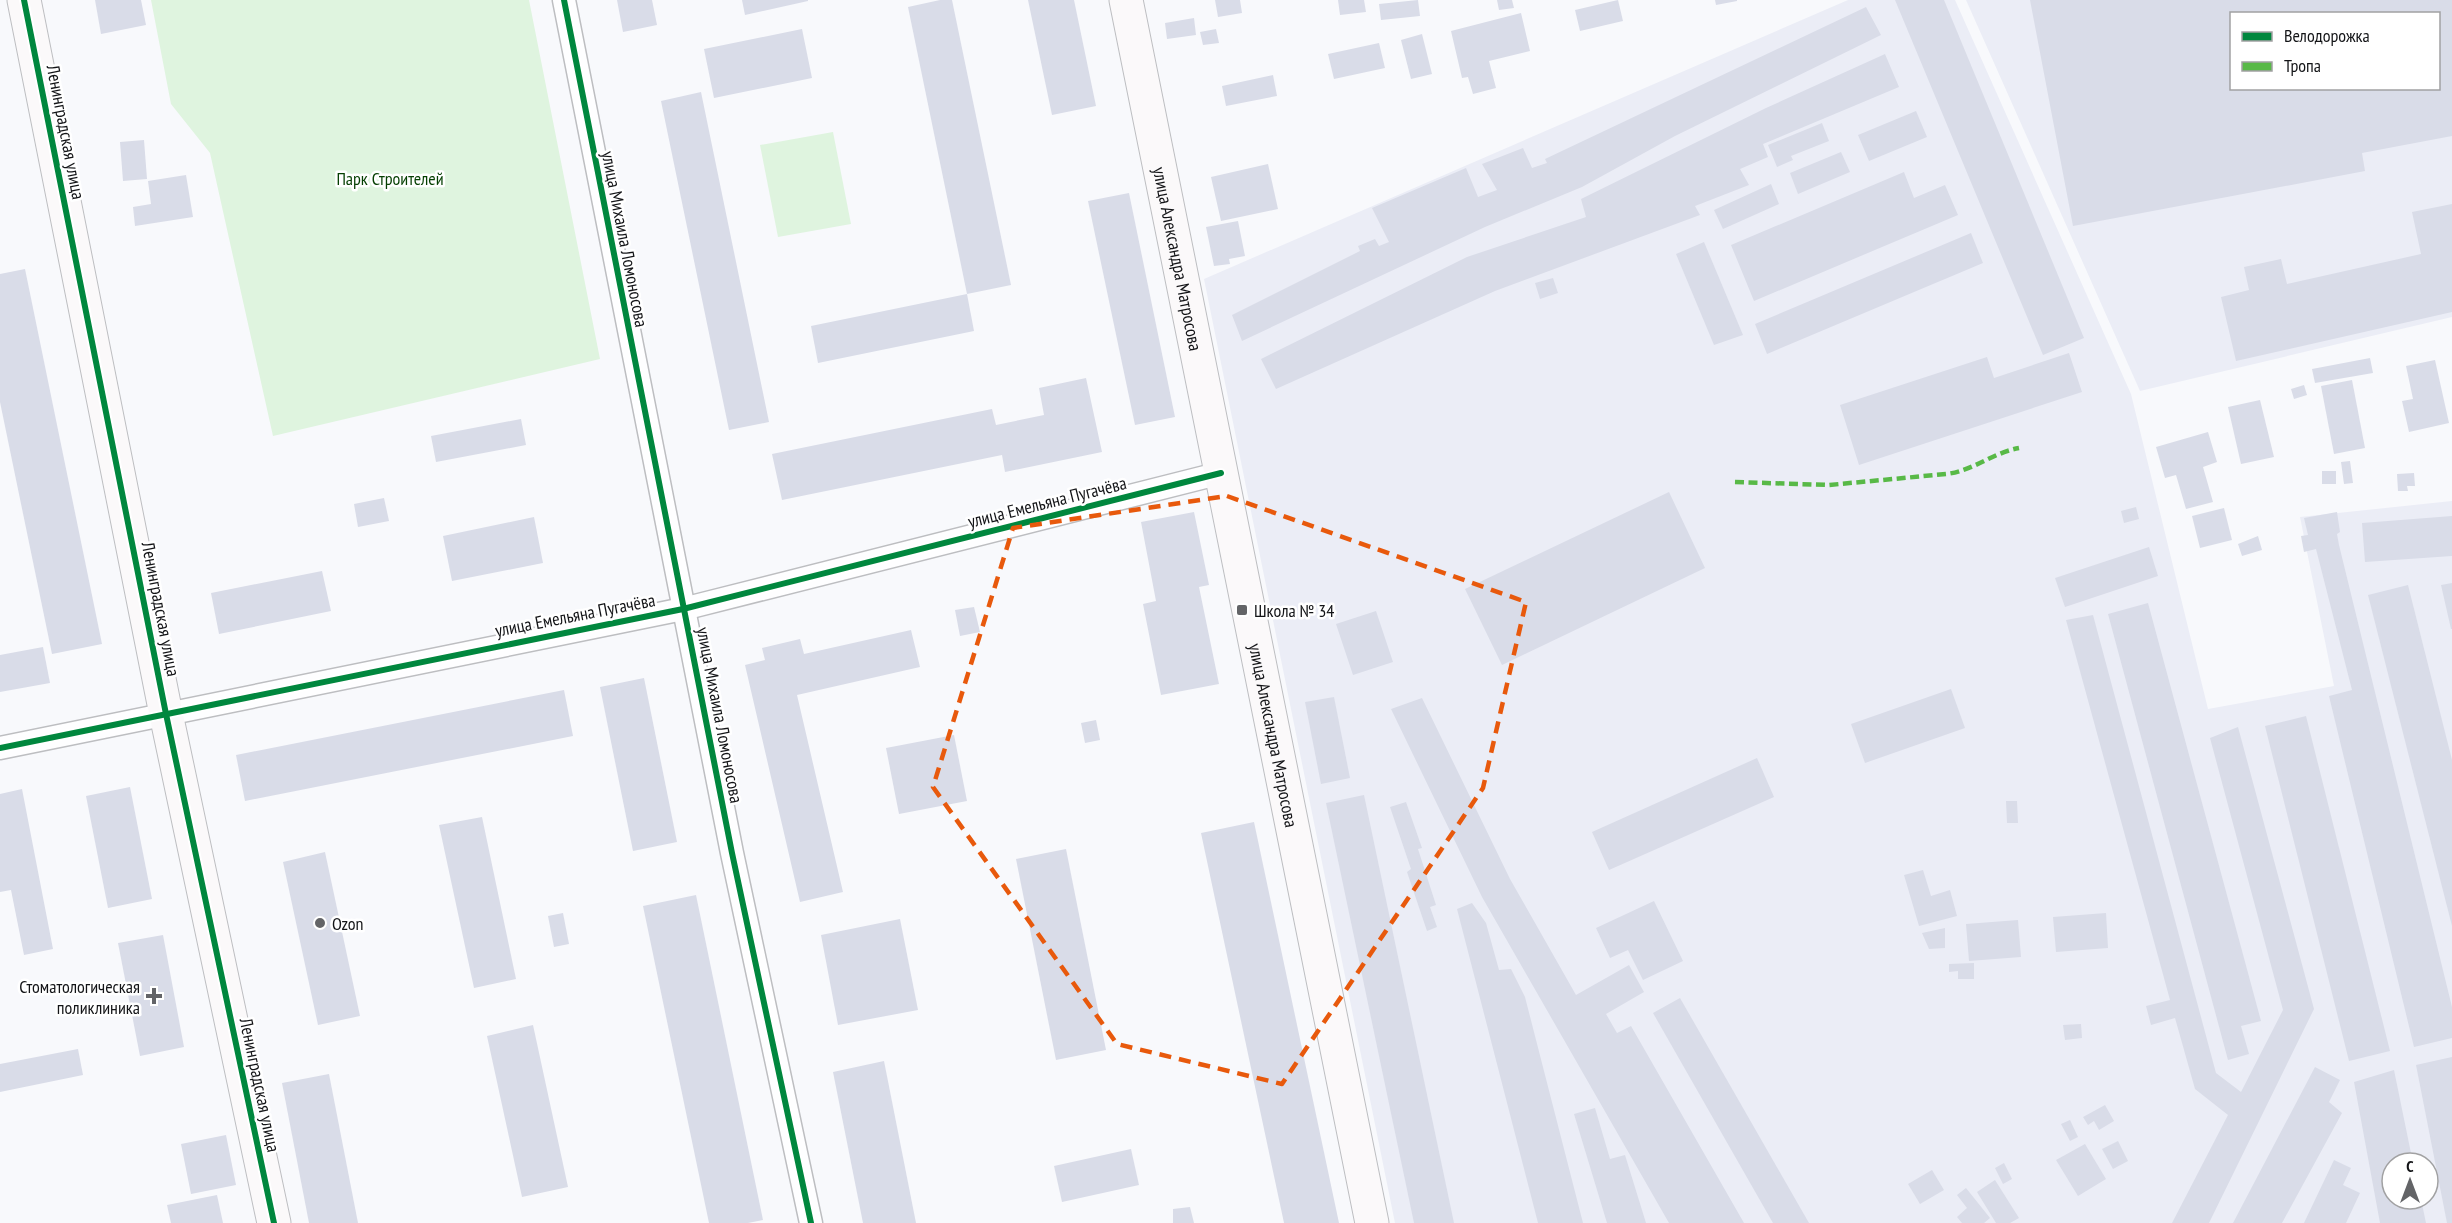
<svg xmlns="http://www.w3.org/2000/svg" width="2452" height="1223" font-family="'PT Sans Narrow',sans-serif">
<rect width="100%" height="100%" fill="#f8f9fc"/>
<g fill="#ebedf6" fill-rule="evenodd">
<path d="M1848 0H1955L2131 394 2208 709 2334 686 2300 517 2452 501V1223H1395L1204 279ZM2392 1163H2428V1199H2392Z"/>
<path d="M1966 0H2452V317L2140 391ZM2232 14H2438V88H2232Z"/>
</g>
<g fill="#dff4df">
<path d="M151 0H529L600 359 273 436 210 153 171 104Z"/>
<path d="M833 132 851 224 778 237 760 145Z"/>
</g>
<g fill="#d9dce8" fill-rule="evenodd">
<path d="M95 0H141L146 25 101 34Z"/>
<path d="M617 0H652L657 25 623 32Z"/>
<path d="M742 0H808V1L745 15Z"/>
<path d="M940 0H952L1011 285 967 294 908 7Z"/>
<path d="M1028 0H1074L1096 106 1052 115Z"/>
<path d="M1215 0H1240L1242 13 1218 17Z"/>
<path d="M1338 0H1364L1366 12 1340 15Z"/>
<path d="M1418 0 1420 16 1381 20 1379 4Z"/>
<path d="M1497 0H1512L1514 8 1499 10Z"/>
<path d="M1618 0 1623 21 1580 31 1575 10Z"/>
<path d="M1715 0H1737V1L1716 5Z"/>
<path d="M1895 0H1944L2084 338 2043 355Z"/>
<path d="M2030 0H2452V136L2362 153 2365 171 2073 226ZM2232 14H2439V88H2232Z"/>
<path d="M1866 7 1881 35 1675 136 1582 187 1485 227 1242 341 1232 315 1360 251 1358 246 1375 239 1379 246 1389 242 1372 208 1466 168 1478 197 1497 190 1482 164 1523 148 1532 168 1547 163 1545 159Z"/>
<path d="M1521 13 1530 51 1489 61 1496 88 1473 94 1468 77 1462 78 1451 31Z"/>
<path d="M1194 18 1196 35 1167 39 1165 23Z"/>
<path d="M802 29 812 78 714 98 704 49Z"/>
<path d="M1216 29 1219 43 1203 45 1200 32Z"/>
<path d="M1422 34 1432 74 1411 79 1401 40Z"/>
<path d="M1379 43 1385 68 1334 79 1328 54Z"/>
<path d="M1885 54 1899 87 1763 144 1768 157 1740 169 1749 185 1695 206 1700 215 1495 291 1276 389 1261 359 1467 257 1586 217 1581 199 1766 108Z"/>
<path d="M1273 75 1277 96 1226 106 1222 86Z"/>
<path d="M701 92 769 422 729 430 661 101Z"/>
<path d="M1916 111 1927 137 1869 161 1858 135Z"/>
<path d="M1822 123 1829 141 1791 156 1793 160 1777 167 1768 145Z"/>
<path d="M144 140 147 179 123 181 120 142Z"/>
<path d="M1841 152 1850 172 1798 194 1790 173Z"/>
<path d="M1268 164 1278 209 1221 221 1211 177Z"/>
<path d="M1904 172 1914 198 1945 185 1958 215 1754 301 1731 245Z"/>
<path d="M186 175 193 217 135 226 133 207 151 204 148 181Z"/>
<path d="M1771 184 1779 204 1723 229 1714 210Z"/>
<path d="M1129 193 1175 417 1135 425 1088 201Z"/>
<path d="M2452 204V312L2236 361 2221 297 2249 290 2244 267 2281 259 2287 284 2421 254 2412 212Z"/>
<path d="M1238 221 1245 256 1229 259 1230 264 1214 266 1206 227Z"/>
<path d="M1971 233 1983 263 1767 354 1755 324Z"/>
<path d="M1704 242 1743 335 1714 345 1676 254Z"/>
<path d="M25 269 102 644 52 654 0 402V274Z"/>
<path d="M1553 278 1558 293 1540 299 1535 283Z"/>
<path d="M967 294 974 331 818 363 811 326Z"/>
<path d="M2069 353 2082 392 1859 465 1840 405 1987 357 1994 378Z"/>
<path d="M2370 358 2373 373 2315 383 2312 369Z"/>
<path d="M2435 360 2449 423 2409 432 2402 401 2413 399 2406 366Z"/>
<path d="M1086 378 1102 452 1005 472 1002 455 782 500 772 454 992 409 996 425 1044 415 1039 388Z"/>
<path d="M2352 380 2365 448 2334 454 2321 386Z"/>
<path d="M2304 385 2307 395 2294 399 2291 389Z"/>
<path d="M2260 400 2274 457 2241 464 2228 407Z"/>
<path d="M521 419 526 445 436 462 431 436Z"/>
<path d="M2208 432 2217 462 2203 467 2213 502 2186 509 2176 475 2165 478 2156 447Z"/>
<path d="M2350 461 2353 483 2344 484 2341 462Z"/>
<rect x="2322" y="471" width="14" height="13"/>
<path d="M2414 473 2415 486H2407L2408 491H2398L2397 474Z"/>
<path d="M1669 492 1705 568 1502 665 1465 589Z"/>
<path d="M384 498 389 521 358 527 354 504Z"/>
<path d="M2136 507 2139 519 2124 523 2121 511Z"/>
<path d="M2224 508 2232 540 2200 548 2192 516Z"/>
<path d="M1194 512 1209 585 1199 587 1219 684 1161 695 1143 604 1156 601 1141 522Z"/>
<path d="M2337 512 2340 532 2337 534 2339 545 2452 1007V1038L2414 1047 2329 696 2352 690 2316 549 2304 552 2301 536 2308 535 2304 518Z"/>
<path d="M2452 516V556L2365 562 2362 523Z"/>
<path d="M534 517 543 563 452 581 443 536Z"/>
<path d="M2258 536 2262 550 2242 556 2238 544Z"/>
<path d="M2149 547 2158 576 2065 607 2055 578Z"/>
<path d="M322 571 331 611 219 634 211 593Z"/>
<path d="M2452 583V629H2451L2441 585Z"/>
<path d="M2408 585 2452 760V926L2368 595Z"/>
<path d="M2148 603 2261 1021 2241 1026 2249 1054 2228 1060 2108 614Z"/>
<path d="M974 607 980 632 960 636 955 610Z"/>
<path d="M1376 611 1393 662 1353 675 1336 624Z"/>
<path d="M2093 615 2216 1073 2241 1092 2283 1010 2210 738 2238 727 2314 1009 2209 1223H2172L2228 1115 2195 1089 2175 1018 2151 1025 2146 1006 2170 1000 2066 620Z"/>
<path d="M911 630 920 667 797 695 843 892 800 902 745 665 765 660 762 648 800 639 804 654Z"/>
<path d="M43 647 50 683 0 692V655Z"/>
<path d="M644 678 677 842 633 851 600 687Z"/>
<path d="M1951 689 1965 728 1865 763 1851 724Z"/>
<path d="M564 690 573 736 245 801 236 755Z"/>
<path d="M1334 697 1350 778 1321 784 1305 702Z"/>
<path d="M1422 698 1510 879 1576 995 1629 965 1644 992 1606 1014 1617 1033 1631 1026 1744 1223H1669L1482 897 1391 709Z"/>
<path d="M2306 716 2390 1051 2349 1061 2265 726Z"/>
<path d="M1096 720 1100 740 1085 743 1081 723Z"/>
<path d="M954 735 967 801 899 814 886 748Z"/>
<path d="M1757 758 1774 797 1609 870 1592 832Z"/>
<path d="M130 787 152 899 108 908 86 796Z"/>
<path d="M22 789 53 949 24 955 11 890 0 892V794Z"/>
<path d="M1364 795 1454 1223H1414L1326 803Z"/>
<path d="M2006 801H2017L2018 823H2007Z"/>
<path d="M1406 802 1422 848 1418 849 1436 905 1430 907 1437 927 1427 931 1407 872 1411 869 1390 807Z"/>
<path d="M482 817 516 979 474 988 439 825Z"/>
<path d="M1254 822 1339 1223H1284L1201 833Z"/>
<path d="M1066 849 1106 1050 1056 1060 1016 859Z"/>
<path d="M325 852 360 1016 318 1025 283 862Z"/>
<path d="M1923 870 1931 896 1950 890 1957 916 1919 926 1904 875Z"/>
<path d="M696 895 763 1220 748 1223H709L643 906Z"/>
<path d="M1654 901 1683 961 1643 980 1628 950 1610 958 1596 928Z"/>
<path d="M1472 903 1486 923 1499 970 1511 969 1525 997 1583 1223H1538L1457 909Z"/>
<path d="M563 913 569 944 554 947 548 916Z"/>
<path d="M2106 913 2108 948 2056 952 2053 917Z"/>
<path d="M900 919 918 1010 838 1025 821 935Z"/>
<path d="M2018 920 2021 957 1969 961 1966 924Z"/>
<path d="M1945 928V948L1929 949 1922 933Z"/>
<path d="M163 935 184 1047 140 1056 118 943Z"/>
<path d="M1974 963V979H1958V971L1949 972V964Z"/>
<path d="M1680 998 1809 1223H1773L1653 1013Z"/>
<path d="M2081 1024 2082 1038 2065 1040 2063 1025Z"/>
<path d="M533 1025 568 1187 522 1197 487 1036Z"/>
<path d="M78 1049 83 1075 0 1092V1064Z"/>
<path d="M2452 1057V1223H2447L2416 1065Z"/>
<path d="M884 1061 916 1223H863L833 1072Z"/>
<path d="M2315 1067 2340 1080 2329 1102 2342 1113 2282 1223H2233Z"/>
<path d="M2394 1070 2413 1163H2392V1199H2421L2426 1223H2380L2354 1082Z"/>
<path d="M329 1074 358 1223H309L282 1083Z"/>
<path d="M2105 1105 2114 1121 2099 1130 2094 1121 2088 1125 2083 1117Z"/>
<path d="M1595 1108 1610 1159 1625 1155 1646 1223H1607L1574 1114Z"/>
<path d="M2070 1120 2078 1137 2070 1141 2061 1124Z"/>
<path d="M226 1135 236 1185 191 1194 181 1144Z"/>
<path d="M2118 1141 2128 1161 2113 1169 2102 1149Z"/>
<path d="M2085 1144 2106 1179 2078 1196 2056 1160Z"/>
<path d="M1131 1149 1139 1185 1062 1202 1054 1166Z"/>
<path d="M2334 1160 2351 1168 2343 1185 2360 1193 2346 1223H2304Z"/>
<path d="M2004 1163 2012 1179 2003 1184 1995 1168Z"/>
<path d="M1932 1170 1944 1190 1920 1204 1908 1184Z"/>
<path d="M1995 1180 2019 1218 2010 1223H1996L1977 1192Z"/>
<path d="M1966 1188 1990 1218 1984 1223H1962L1957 1217 1967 1208 1957 1195Z"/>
<path d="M217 1195 223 1223H171L167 1205Z"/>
<path d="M1190 1207 1194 1223H1173V1209Z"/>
</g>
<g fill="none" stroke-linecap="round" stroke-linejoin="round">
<defs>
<g id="street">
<path d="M564 0 732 853 811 1223"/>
<path d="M0 748 683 609 1221 473"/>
</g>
<g id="secondary">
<path d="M24 0 166 714 274 1223"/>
<path id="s1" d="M1126 0 1372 1223"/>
</g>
</defs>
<use href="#street" stroke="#bdbec1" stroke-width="25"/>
<use href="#secondary" stroke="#bdbec1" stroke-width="35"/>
<use href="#street" stroke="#fefeff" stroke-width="22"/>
<use href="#secondary" stroke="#fbf9fa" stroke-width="33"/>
<path stroke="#58b947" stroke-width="4.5" stroke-dasharray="9 4.5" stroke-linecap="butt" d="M1735 482 1829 485 1946 474C1973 471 1992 453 2019 448"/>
<defs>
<g id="cycleway">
<path d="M24 0 166 714 274 1223"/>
<path d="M564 0 732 853 811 1223"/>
<path d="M0 748 683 609 1221 473"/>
</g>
</defs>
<use href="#cycleway" stroke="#fff" stroke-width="10"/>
<use href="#cycleway" stroke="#00873e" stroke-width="6"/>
</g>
<path fill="none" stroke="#e8590c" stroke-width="4.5" stroke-dasharray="12 8" stroke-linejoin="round" d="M1227 496 1526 602 1483 788 1282 1084 1117 1044 933 787 1013 528Z"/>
<g fill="#636467" stroke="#fff" stroke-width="2">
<rect x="1236" y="604" width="12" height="12" rx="3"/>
<circle cx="320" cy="923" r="6"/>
<path d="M151 987h6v6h6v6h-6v6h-6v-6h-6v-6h6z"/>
</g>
<g text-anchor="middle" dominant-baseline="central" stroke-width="5" stroke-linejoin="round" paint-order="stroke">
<g font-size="18" fill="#131417" stroke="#fff">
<text transform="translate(66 132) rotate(79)">Ленинградская улица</text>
<text transform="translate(625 239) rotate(79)">улица Михаила Ломоносова</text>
<text stroke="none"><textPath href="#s1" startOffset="264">улица Александра Матросова</textPath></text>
<text transform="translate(1047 502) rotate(-14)">улица Емельяна Пугачёва</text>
<text transform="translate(161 609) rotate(79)">Ленинградская улица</text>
<text transform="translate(575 615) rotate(-11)">улица Емельяна Пугачёва</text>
<text transform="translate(720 715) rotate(79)">улица Михаила Ломоносова</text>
<text stroke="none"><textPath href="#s1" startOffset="750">улица Александра Матросова</textPath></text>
<text transform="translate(260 1085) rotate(78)">Ленинградская улица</text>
</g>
<g font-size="18" fill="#053f02" stroke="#fff">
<text x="390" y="178">Парк Строителей</text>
</g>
<g font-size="18" fill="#131417" stroke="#fff" text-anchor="start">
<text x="1254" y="610">Школа № 34</text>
<text x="332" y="923">Ozon</text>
<text x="140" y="986" text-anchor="end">Стоматологическая<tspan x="140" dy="21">поликлиника</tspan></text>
</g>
</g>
<rect x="2230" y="12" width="210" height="78" fill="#ffffff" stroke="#a1a1a2" stroke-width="1.5"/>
<rect x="2242" y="32" width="30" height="9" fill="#00873e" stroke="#a1a1a2" stroke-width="1.5"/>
<text x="2284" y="42" font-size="18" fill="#131417">Велодорожка</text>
<rect x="2242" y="62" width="30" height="9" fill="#58b947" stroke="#a1a1a2" stroke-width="1.5"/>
<text x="2284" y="72" font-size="18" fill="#131417">Тропа</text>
<g transform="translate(2410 1181)"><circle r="28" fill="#ffffff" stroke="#a1a1a2" stroke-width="1.5"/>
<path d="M0-4.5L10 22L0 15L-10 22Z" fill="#636467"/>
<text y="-9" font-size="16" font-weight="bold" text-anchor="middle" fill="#131417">С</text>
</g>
</svg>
